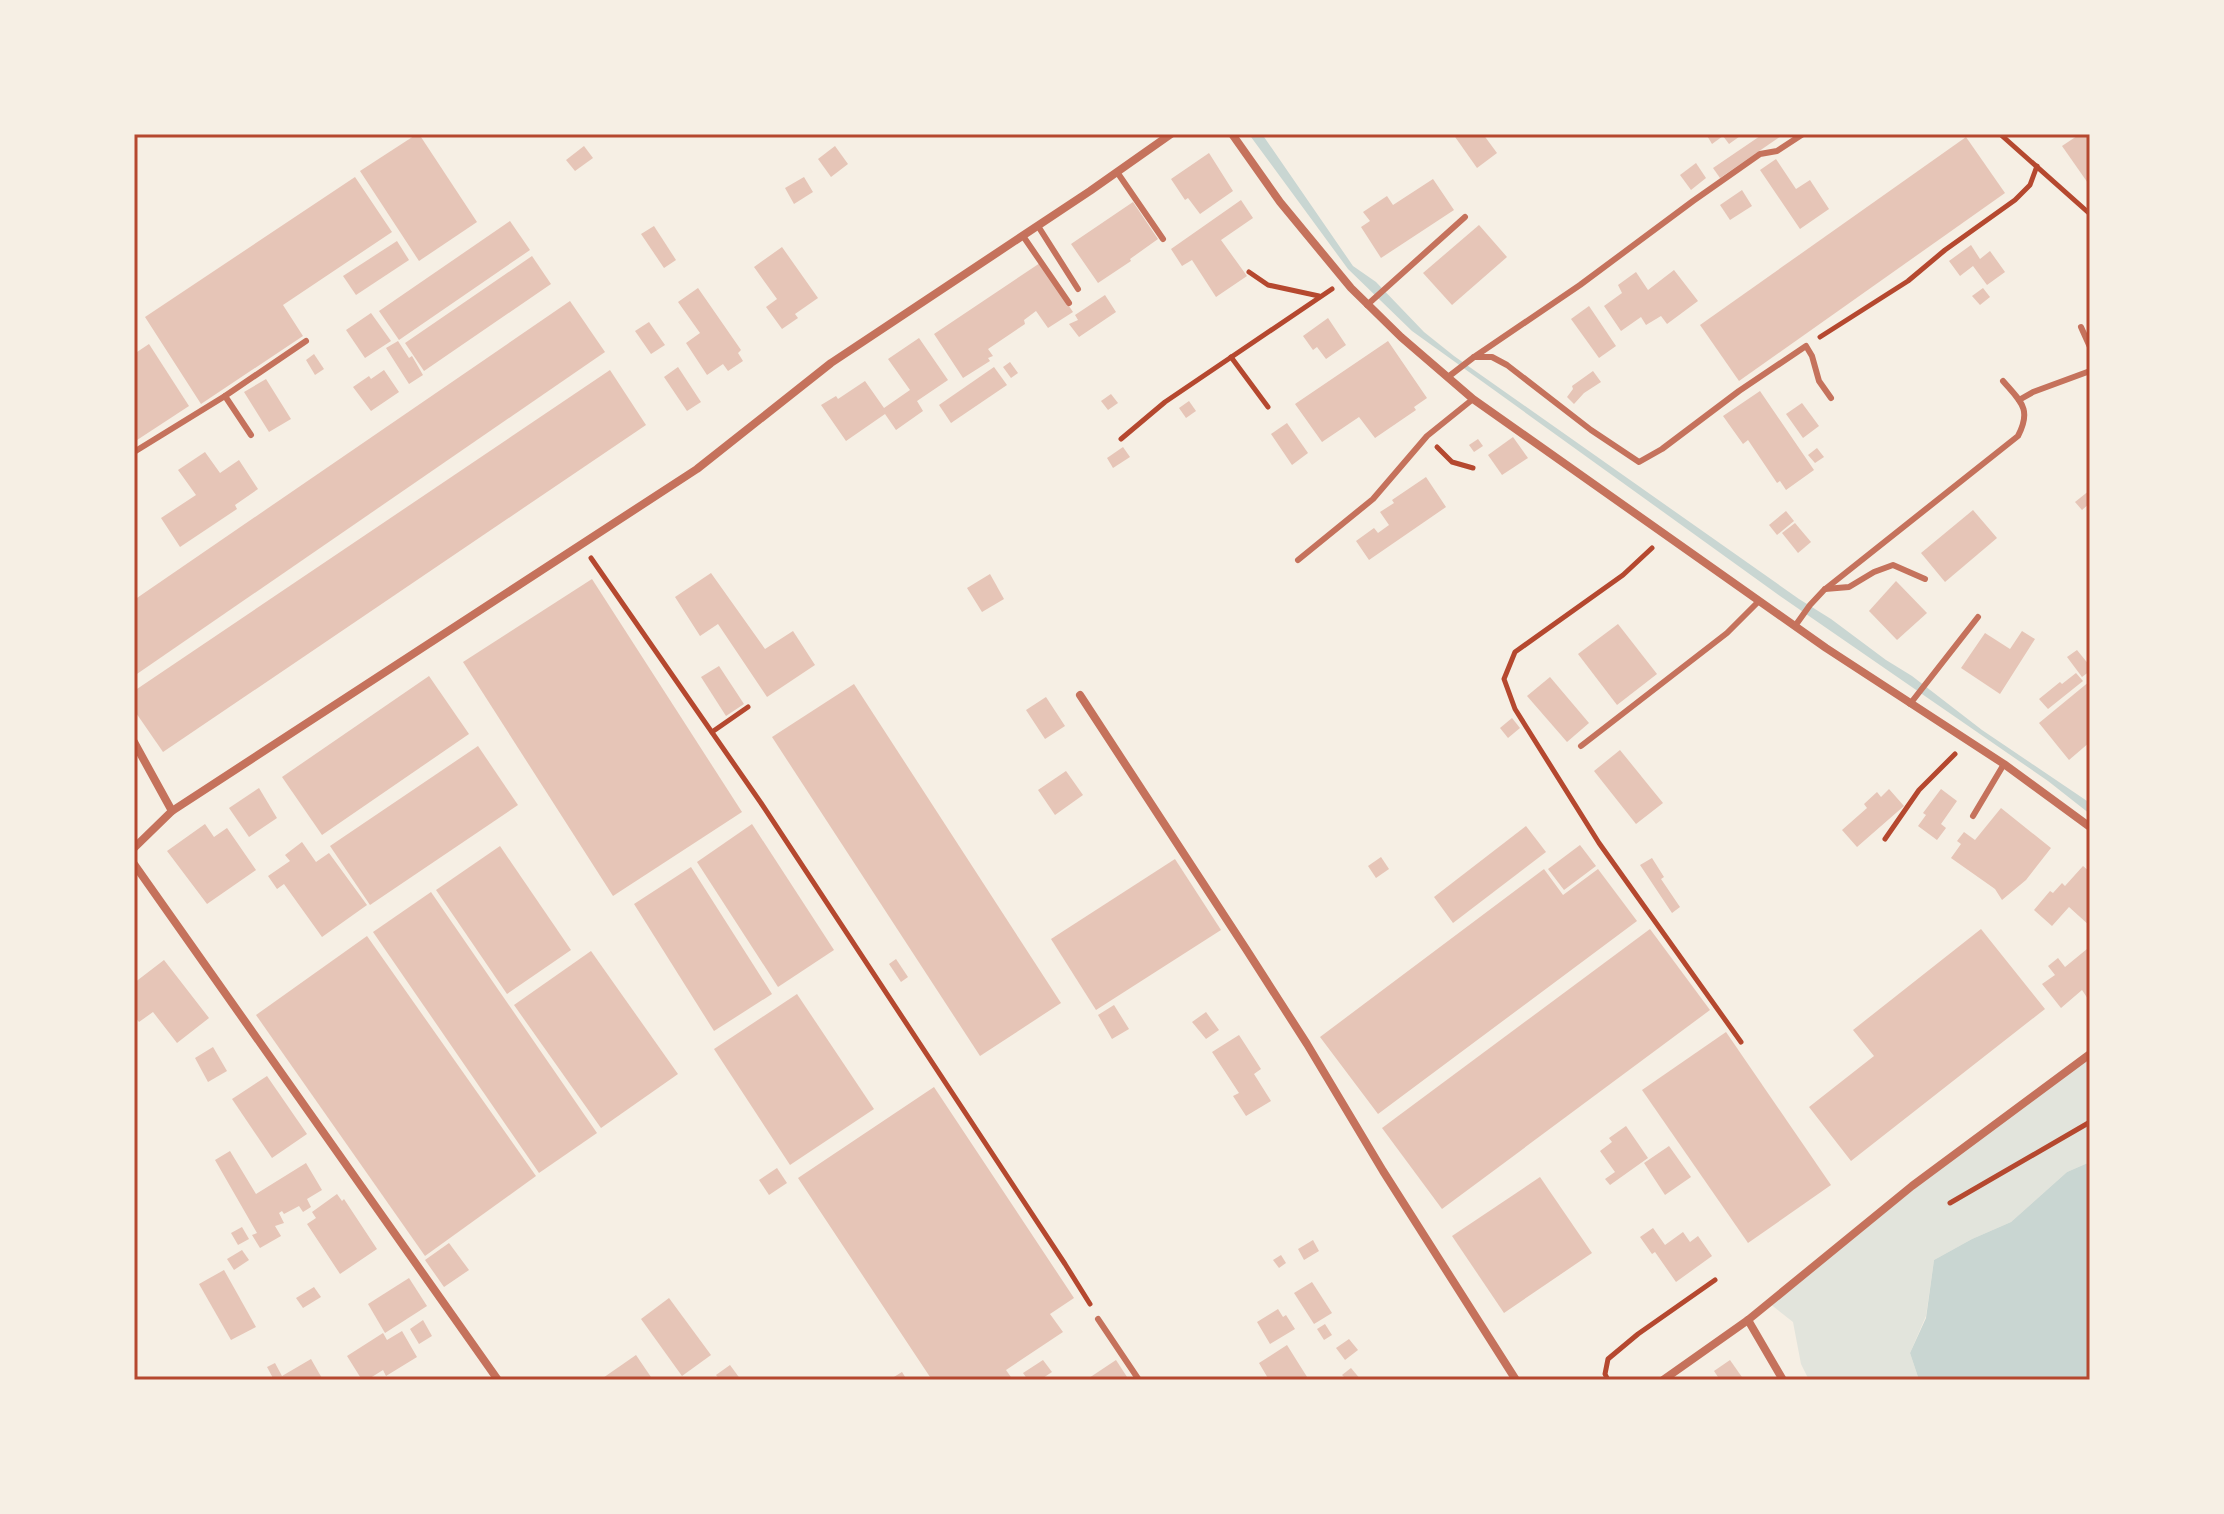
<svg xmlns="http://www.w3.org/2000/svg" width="2224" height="1514" font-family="Overpass,sans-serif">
<rect width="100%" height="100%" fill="#f6efe4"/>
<path fill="#e2e4dc" d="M2090 1054V1162L2067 1172 2011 1222 1972 1239 1934 1260 1926 1316 1910 1353 1919 1380H1809L1801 1364 1793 1322 1769 1303 2069 1068Z"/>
<g fill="#c9d6d2">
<path d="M1255 134H1262L1353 266 1376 282 1424 332 1454 356 1799 599 1831 619 1886 660 1912 676 1982 730 2090 803V814L2048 781 1780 596 1412 331 1348 269 1251 137Z"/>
<path d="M2090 1162V1380H1919L1910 1353 1926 1318 1934 1260 1972 1239 2011 1222 2067 1172Z"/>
</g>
<g fill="#e6c5b7">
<path d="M417 134H419L477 222 419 261 360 171Z"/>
<path d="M1453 134H1483L1497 153 1477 168Z"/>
<path d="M1706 134H1743L1729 144 1723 136 1712 144Z"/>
<path d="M1763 134H1784L1720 178 1713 168Z"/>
<path d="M2080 134H2090V186L2062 146Z"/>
<path d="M1966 137 2005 193 1739 381 1700 325Z"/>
<path d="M584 146 593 158 575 171 566 160Z"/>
<path d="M835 146 848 164 831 177 818 159Z"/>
<path d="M1209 153 1233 191 1200 214 1188 198 1185 200 1171 179Z"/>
<path d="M1776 159 1796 189 1810 180 1829 209 1800 229 1760 170Z"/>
<path d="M1696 163 1706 178 1691 190 1680 175Z"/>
<path d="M355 177 392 232 283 305 303 336 201 404 145 317Z"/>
<path d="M804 177 813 192 794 204 785 188Z"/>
<path d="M1433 179 1454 210 1381 258 1361 227 1370 221 1363 212 1387 196 1393 205Z"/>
<path d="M1742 190 1752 206 1730 220 1720 205Z"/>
<path d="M1241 200 1253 218 1221 240 1247 276 1216 297 1192 260 1182 266 1171 249Z"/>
<path d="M1133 202 1158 239 1130 259 1131 261 1098 283 1071 244Z"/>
<path d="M510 221 530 250 399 340 379 311Z"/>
<path d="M1479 225 1507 257 1452 305 1423 273Z"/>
<path d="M654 226 676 260 664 268 641 234Z"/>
<path d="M397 241 409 260 356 295 343 276Z"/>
<path d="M1971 245 1980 259 1990 251 2005 272 1987 285 1973 266 1960 276 1949 261Z"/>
<path d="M782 247 818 298 795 314 798 318 782 329 766 307 777 299 754 267Z"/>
<path d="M532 256 551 284 424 371 405 343Z"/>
<path d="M1040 263 1073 312 1048 328 1036 311 1024 320 1025 324 988 349 993 356 988 358 990 361 963 378 934 334Z"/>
<path d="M1674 270 1698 301 1667 324 1661 316 1646 325 1641 317 1621 331 1604 306 1622 293 1618 285 1636 272 1648 290Z"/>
<path d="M698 288 741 350 738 353 743 361 728 371 723 364 707 375 686 343 700 333 678 302Z"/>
<path d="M1983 288 1990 297 1980 305 1972 296Z"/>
<path d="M1105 295 1116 312 1079 337 1069 324 1078 320 1075 315Z"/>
<path d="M570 301 605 352 134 676V600Z"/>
<path d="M1589 306 1616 346 1599 358 1571 319Z"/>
<path d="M371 313 391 341 365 358 346 330Z"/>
<path d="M1328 318 1346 345 1326 359 1317 347 1313 350 1303 336Z"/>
<path d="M649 322 665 345 651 354 635 331Z"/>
<path d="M919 338 948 380 917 401 923 411 896 430 885 414 846 441 821 405 836 396 838 399 865 381 884 408 910 390 888 359Z"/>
<path d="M398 341 409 358 412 356 423 375 409 384 386 348Z"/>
<path d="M1388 341 1427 398 1414 407 1416 410 1375 438 1359 417 1322 442 1295 404Z"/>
<path d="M149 344 189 406 134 442V354Z"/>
<path d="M314 354 324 369 315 375 306 360Z"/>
<path d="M1010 362 1018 373 1011 378 1003 367Z"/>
<path d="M678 367 701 402 687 411 664 377Z"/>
<path d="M994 367 1007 385 951 423 939 405Z"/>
<path d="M384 370 399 392 371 411 353 387 369 376 371 379Z"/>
<path d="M610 370 646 425 163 752 134 710V691Z"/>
<path d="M1593 371 1601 382 1584 393 1574 404 1567 397 1573 389 1572 386Z"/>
<path d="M266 379 291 419 269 432 244 392Z"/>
<path d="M1760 391 1814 470 1786 490 1780 481 1777 483 1748 440 1743 444 1723 416Z"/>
<path d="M1111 394 1118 403 1108 410 1101 401Z"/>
<path d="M1189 401 1196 411 1186 418 1179 408Z"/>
<path d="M1802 403 1819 426 1803 438 1786 414Z"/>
<path d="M1287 423 1308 453 1292 465 1271 434Z"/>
<path d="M1513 437 1528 458 1502 475 1488 455Z"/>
<path d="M1478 439 1483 446 1474 452 1469 445Z"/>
<path d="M1123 447 1130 457 1113 468 1107 458Z"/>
<path d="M1817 448 1824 457 1815 463 1808 455Z"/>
<path d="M205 452 220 473 239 460 258 489 235 505 237 509 180 547 161 518 196 495 178 470Z"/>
<path d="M1426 477 1446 507 1369 560 1356 541 1374 528 1378 533 1389 525 1380 512 1394 503 1392 500Z"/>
<path d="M2090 490V503L2082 510 2075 502Z"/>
<path d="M1973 510 1997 538 1945 582 1921 553Z"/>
<path d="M1786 511 1794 521 1777 535 1769 525Z"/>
<path d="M1795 523 1811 542 1798 553 1782 533Z"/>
<path d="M711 573 765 649 793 631 815 665 767 697 718 624 700 636 675 597Z"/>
<path d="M990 574 1004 599 982 612 967 588Z"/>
<path d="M592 579 742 812 613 896 463 662Z"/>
<path d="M1896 581 1927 613 1897 640 1869 611Z"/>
<path d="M1618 624 1657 674 1617 705 1578 654Z"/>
<path d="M2022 631 2035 639 2000 694 1961 668 1985 633 2010 649Z"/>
<path d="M2077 650 2090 666V671L2082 677 2067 657Z"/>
<path d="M719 666 744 704 726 716 701 677Z"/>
<path d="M2076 673 2083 681 2048 709 2039 699 2060 682 2062 684Z"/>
<path d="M429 676 469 734 322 835 282 777Z"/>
<path d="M1550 677 1589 723 1567 742 1527 696Z"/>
<path d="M2090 681V742L2069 760 2039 723Z"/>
<path d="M854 684 1061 1003 980 1056 772 737Z"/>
<path d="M1046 697 1065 726 1045 739 1026 710Z"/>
<path d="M1512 718 1520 728 1508 738 1500 728Z"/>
<path d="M478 746 518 805 370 905 330 846Z"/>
<path d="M1620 750 1663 803 1636 824 1594 771Z"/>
<path d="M1066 771 1083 795 1055 815 1038 790Z"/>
<path d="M259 788 277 818 249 837 229 808Z"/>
<path d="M1889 789 1904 806 1857 847 1842 830 1867 808 1864 804 1877 792 1881 797Z"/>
<path d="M1941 789 1957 801 1941 824 1946 828 1937 840 1918 826 1926 815 1923 813Z"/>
<path d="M2001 808 2051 848 2026 880 2002 900 1995 889 1951 858 1961 844 1957 841 1964 832 1975 840Z"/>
<path d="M205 824 214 837 227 828 256 870 207 904 167 851Z"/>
<path d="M752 824 834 950 778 987 697 862Z"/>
<path d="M1526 826 1546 852 1453 923 1434 897Z"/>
<path d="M302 842 316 862 329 853 367 905 322 937 284 884 277 889 268 876 290 861 285 855Z"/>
<path d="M1580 845 1596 866 1564 890 1548 869Z"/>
<path d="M500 846 571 950 507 994 436 890Z"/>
<path d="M1381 857 1389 869 1376 878 1368 866Z"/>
<path d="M1652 858 1664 877 1661 879 1680 907 1672 913 1640 865Z"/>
<path d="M1175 859 1221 930 1096 1010 1051 939Z"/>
<path d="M2083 866 2090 872V926L2069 907 2052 926 2034 910 2050 891 2053 893 2062 883 2065 886Z"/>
<path d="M691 867 772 994 714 1031 634 904Z"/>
<path d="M1544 869 1563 895 1598 869 1637 921 1378 1114 1320 1037Z"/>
<path d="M431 892 597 1133 539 1173 373 932Z"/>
<path d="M1650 929 1710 1010 1442 1209 1382 1128Z"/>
<path d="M1981 929 2045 1009 1851 1161 1809 1107 1874 1056 1853 1030Z"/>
<path d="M367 936 536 1176 425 1256 256 1015Z"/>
<path d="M2087 949 2090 953V1002L2082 990 2061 1008 2042 984 2055 975 2048 966 2058 958 2065 967Z"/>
<path d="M591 951 678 1074 601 1128 514 1005Z"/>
<path d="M896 959 908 977 901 982 889 964Z"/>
<path d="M164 960 209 1018 177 1043 153 1012 139 1022 134 1016V983Z"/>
<path d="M797 994 874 1109 790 1165 714 1049Z"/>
<path d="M1114 1005 1129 1029 1112 1039 1098 1015Z"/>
<path d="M1206 1012 1219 1030 1206 1039 1192 1022Z"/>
<path d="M1726 1032 1831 1185 1748 1243 1642 1090Z"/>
<path d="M1239 1035 1261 1069 1254 1074 1271 1101 1246 1116 1233 1096 1239 1093 1212 1052Z"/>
<path d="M213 1047 227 1071 208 1082 195 1058Z"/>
<path d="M267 1076 307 1134 272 1158 232 1099Z"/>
<path d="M934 1087 1074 1298 1050 1314 1063 1332 1006 1370 1013 1380H932L798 1178Z"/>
<path d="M1626 1126 1648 1158 1610 1185 1605 1179 1615 1172 1600 1151 1612 1142 1609 1138Z"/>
<path d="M1669 1146 1691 1177 1665 1195 1644 1163Z"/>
<path d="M230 1151 256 1194 306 1163 322 1190 307 1199 311 1207 303 1212 299 1206 284 1214 282 1211 279 1213 284 1223 275 1226 281 1236 260 1248 252 1235 257 1233 215 1160Z"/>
<path d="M777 1168 787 1183 769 1195 759 1180Z"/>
<path d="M1540 1177 1592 1253 1504 1313 1452 1236Z"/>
<path d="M337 1194 342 1201 344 1199 377 1249 340 1274 307 1224 316 1218 312 1212Z"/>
<path d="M242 1227 249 1239 238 1245 231 1233Z"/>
<path d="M1653 1228 1665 1245 1683 1232 1690 1242 1698 1236 1712 1256 1676 1282 1655 1252 1652 1254 1640 1237Z"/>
<path d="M1313 1240 1319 1251 1304 1260 1298 1249Z"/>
<path d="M449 1243 469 1270 444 1287 425 1260Z"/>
<path d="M242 1250 249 1260 234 1270 227 1259Z"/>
<path d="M1281 1255 1286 1263 1279 1268 1273 1260Z"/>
<path d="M224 1270 256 1327 231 1340 199 1284Z"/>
<path d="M409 1278 427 1306 385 1333 368 1304Z"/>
<path d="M1312 1282 1332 1313 1314 1324 1294 1293Z"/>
<path d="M314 1287 321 1297 303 1308 296 1298Z"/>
<path d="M669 1298 711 1355 682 1376 641 1319Z"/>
<path d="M1278 1309 1283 1317 1286 1315 1295 1329 1270 1344 1257 1322Z"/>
<path d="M423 1320 432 1336 419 1344 410 1329Z"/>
<path d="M1325 1324 1332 1335 1324 1340 1317 1329Z"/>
<path d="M402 1331 417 1357 386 1376 383 1370 367 1380H362L347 1356 383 1333 387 1340Z"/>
<path d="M1349 1339 1358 1350 1345 1360 1336 1348Z"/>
<path d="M1287 1345 1297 1361 1309 1380H1269L1259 1363Z"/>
<path d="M636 1355 653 1380H600Z"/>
<path d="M311 1359 323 1380H274L267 1367 275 1363 282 1376Z"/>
<path d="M1043 1360 1052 1372 1040 1380H1028L1023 1373Z"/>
<path d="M1116 1360 1129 1380H1086Z"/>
<path d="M1730 1360 1744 1380H1720L1714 1371Z"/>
<path d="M730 1365 741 1380H720L716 1375Z"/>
<path d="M1351 1368 1361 1380H1347L1342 1375Z"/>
<path d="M902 1372 907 1380H889Z"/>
</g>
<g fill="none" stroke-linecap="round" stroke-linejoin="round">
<g stroke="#b5482f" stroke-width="5">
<path d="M2000 134 2090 214"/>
<path d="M1249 272 1268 285 1319 296"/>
<path d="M1820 337 1908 281 1945 250 2015 200 2030 185 2037 166"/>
<path d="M1231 357 1268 407"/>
<path d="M1121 439 1165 402 1332 289"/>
<path d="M1437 447 1452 462 1473 468"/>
<path d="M1652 548 1623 575 1515 652 1504 679 1515 709 1599 843 1741 1042"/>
<path d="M591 558 761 803 1065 1264 1090 1304"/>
<path d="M712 732 748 707"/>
<path d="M1885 839 1919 790 1955 754"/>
<path d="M1950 1203 2090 1122"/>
<path d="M1608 1380 1605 1374 1608 1359 1638 1334 1715 1280"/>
</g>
<g stroke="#c5725c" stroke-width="6">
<path d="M1117 172 1163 239"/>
<path d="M1038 226 1078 289"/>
<path d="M1023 236 1069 303"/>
<path d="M1367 305 1465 217"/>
<path d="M2081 327 2090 347"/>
<path d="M1474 357H1492L1507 365 1591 430 1639 462 1662 449 1739 391 1806 346 1812 356 1819 381 1831 398"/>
<path d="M1448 377 1474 357 1580 285 1693 201 1760 154 1777 151 1803 134"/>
<path d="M225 396 306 341"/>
<path d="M2019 400 2033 392 2090 371"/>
<path d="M134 452 225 396 251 435"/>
<path d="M1298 560 1373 499 1427 436 1473 399"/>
<path d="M1825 589 1849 587 1874 572 1893 565 1925 579"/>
<path d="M1795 626 1810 605 1824 590 2018 436C2032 409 2021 402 2003 381"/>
<path d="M1910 704 1978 617"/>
<path d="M1581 746 1727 633 1759 601"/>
<path d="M1973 816 2004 764"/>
<path d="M1098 1319 1139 1380"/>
</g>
<g stroke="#c5725c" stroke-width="8">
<path d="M1232 134 1280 202 1351 288 1401 337 1473 399 1826 648 2004 764 2090 827"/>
<path d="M1080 695 1246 949 1307 1044 1383 1171 1516 1380"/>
<path d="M134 742 172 811"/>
<path d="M134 848 172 811 697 469 831 363 1090 191 1171 134"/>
<path d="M134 864 498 1380"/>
<path d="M1748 1320 1783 1380"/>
<path d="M1663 1380 1748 1320 1912 1186 2090 1054"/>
</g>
</g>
<rect width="2224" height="1514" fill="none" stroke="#f6efe4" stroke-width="272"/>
<rect x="136" y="136" width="1952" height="1242" fill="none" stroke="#b5482f" stroke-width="3"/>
</svg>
